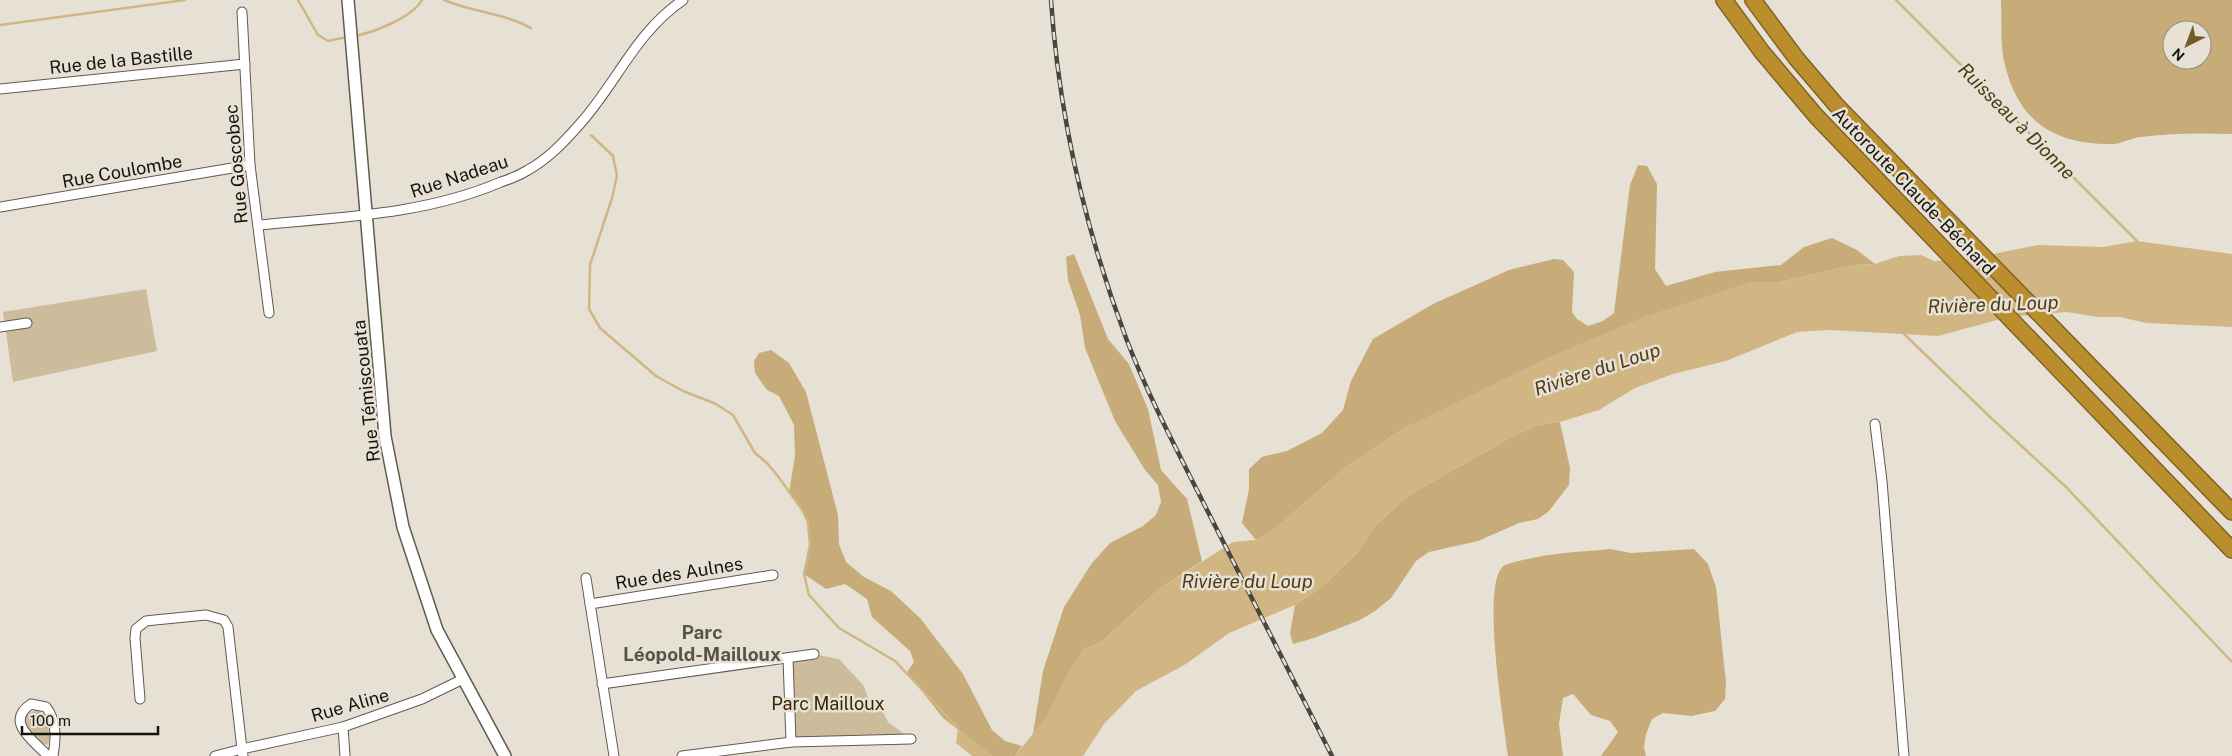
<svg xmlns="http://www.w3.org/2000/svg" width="2232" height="756" font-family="'Public Sans',sans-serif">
<rect width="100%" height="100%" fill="#e7e1d5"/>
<g fill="#cdbc9c">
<path d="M146 289 157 351 13 382 3 312Z"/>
<path d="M814 654 839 659 864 686 869 702 880 707 888 722 911 739 791 742 788 658Z"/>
<path d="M36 710C47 713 53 739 47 745L41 743 25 724 26 715Z"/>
</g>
<g fill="#c7ab79" fill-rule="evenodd">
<path d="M2001 0H2232V134C2201 133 2171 133 2140 137 2131 138 2123 143 2114 144 2054 145 2017 121 2004 61 2000 42 2002 20 2001 0ZM2172 30H2202V60H2172Z"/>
<path d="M1638 165 1647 166 1657 184 1655 269 1666 286 1715 272 1781 265 1804 247 1832 238 1857 250 1875 264 1854 265 1780 282H1751L1404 428 1346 467 1272 531 1256 540 1242 523 1249 489V469L1262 457 1287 451 1322 433 1343 410 1351 381 1373 339 1433 304 1509 270 1554 259 1563 260 1574 272 1572 312 1577 319 1588 326 1603 321 1614 313 1630 185Z"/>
<path d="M1074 254 1108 339 1129 364 1148 409 1161 470 1187 499 1202 561 1159 589 1100 643 1084 649 1065 679 1048 715 1033 734 1043 671 1064 607 1092 563 1110 543 1143 526 1156 515 1161 502 1158 485 1145 470 1115 421 1085 348 1080 315 1068 280 1066 257Z"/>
<path d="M771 350 789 363 806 392 838 515 839 544 846 562 864 577 891 591 920 618 963 674 992 730 1005 741 1022 746 1015 756H992L943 718 907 672 914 662 910 651 872 617 867 599 845 584 826 589 804 574C812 535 814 525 789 493L795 456 794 425 779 396 767 390 755 373 754 361 759 353Z"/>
<path d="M1560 422 1570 468 1569 485 1549 511 1538 519 1519 523 1478 541 1429 552 1416 561 1391 598 1375 611 1360 620 1314 638 1293 644 1290 633 1295 605 1323 586 1357 553 1374 527 1409 495 1515 435 1538 425Z"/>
<path d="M1610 549 1631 553 1694 549 1708 564 1716 587 1726 683 1725 699 1715 711 1691 716 1663 713 1652 719 1646 734 1644 747 1646 756H1601L1618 732 1610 721 1591 715 1573 694 1563 698 1559 724 1563 756H1508C1505 728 1479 578 1505 565 1509 563 1515 562 1519 561 1549 553 1580 552 1610 549Z"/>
</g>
<g fill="#d1b683">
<path d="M2137 241 2232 254V327L2146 323 2120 317H2097L2067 312 2008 317 1938 336 1830 330 1797 332 1726 361 1673 374 1635 388 1599 410 1560 422 1538 425 1515 435 1409 495 1374 527 1357 553 1323 586 1295 605 1229 633 1186 664 1136 691 1104 724 1083 756H1015L1048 715 1065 679 1084 649 1100 643 1159 589 1233 542 1256 540 1272 531 1346 467 1404 428 1547 358 1646 316 1751 282H1780L1854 265 1875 264 1899 256 1921 255 1934 261 1968 259 2038 245 2103 247Z"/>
<path d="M958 728 992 756H972L956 743Z"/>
</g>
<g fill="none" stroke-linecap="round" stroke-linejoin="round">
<g stroke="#d1b683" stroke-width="2.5">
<path d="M298 0 318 35 328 41 347 37"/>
<path d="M444 0C472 12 504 13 531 28"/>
<path d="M1896 0 2137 241"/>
<path d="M0 25 185 0"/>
<path d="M354 36C373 33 413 17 422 0"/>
<path d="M591 135 613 156 617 176 612 198 590 265 589 309 600 328 656 376 683 391 716 404 733 415 755 453 767 463 777 475 803 511 808 522 810 545 804 574 809 595 839 628 895 661 958 728"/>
<path d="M1903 333 1989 416 2066 487 2232 662"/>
</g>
<defs>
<g id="street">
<path d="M242 12 250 165 269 313"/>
<path d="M0 89 245 64"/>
<path d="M0 207 250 165"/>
<path d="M258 225C340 217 424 215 501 182 510 179 520 175 528 170 548 159 564 142 579 125 617 83 635 33 683 0"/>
<path d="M0 327 27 323"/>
<path d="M1875 424 1882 481 1904 756"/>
<path d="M586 578 614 756"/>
<path d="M590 604 773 575"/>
<path d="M788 658 791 742"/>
<path d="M602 684 814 654"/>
<path d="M140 699 135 638 136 629 146 621 155 620 206 615 224 620 228 627 242 749 343 727 422 699 463 679"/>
<path d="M343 727 345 756"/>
<path d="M48 756C34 741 4 722 31 704L46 707C57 721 56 739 53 756"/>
<path d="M215 756 242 749 243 756"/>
<path d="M682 756 791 742 911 739"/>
</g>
<path id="secondary" d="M348 0 385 436 403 527 437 630 505 756"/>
<g id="highway">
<path d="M1724 0 1762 52 1816 116 2232 550"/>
<path d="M1753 0 1796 58 1837 106 2232 512"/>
</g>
</defs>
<use href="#street" stroke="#605b51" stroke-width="11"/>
<use href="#secondary" stroke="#605b51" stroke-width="14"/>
<use href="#highway" stroke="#816323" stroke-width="18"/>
<use href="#street" stroke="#fff" stroke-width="9"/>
<use href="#secondary" stroke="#fff" stroke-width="11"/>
<use href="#highway" stroke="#bb8e2d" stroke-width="15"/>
<defs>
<path id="rail" d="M1051 0C1059 116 1085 229 1126 338 1148 396 1178 452 1206 508 1248 591 1290 673 1332 756"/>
</defs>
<use href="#rail" stroke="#494640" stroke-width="4.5"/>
<use href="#rail" stroke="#e7e1d5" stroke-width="2.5" stroke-dasharray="8" stroke-linecap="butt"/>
</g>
<g text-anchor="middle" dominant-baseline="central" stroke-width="5" stroke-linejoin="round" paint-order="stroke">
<g font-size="18" fill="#161410" stroke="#e7e1d5">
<text transform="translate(121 60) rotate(-6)">Rue de la Bastille</text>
<text transform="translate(236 164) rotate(-95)">Rue Goscobec</text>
<text transform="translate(122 171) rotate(-10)">Rue Coulombe</text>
<text transform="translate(459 176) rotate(-18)">Rue Nadeau</text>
<text transform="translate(1914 191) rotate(46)">Autoroute Claude-Béchard</text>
<text transform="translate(366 391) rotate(-96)">Rue Témiscouata</text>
<text transform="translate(679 573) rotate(-9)">Rue des Aulnes</text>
<text transform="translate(350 705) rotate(-16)">Rue Aline</text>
</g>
<g font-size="18" fill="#3a2700" stroke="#e7e1d5">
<text x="828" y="703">Parc Mailloux</text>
</g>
<g font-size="19" font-style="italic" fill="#4f3c13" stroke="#e7e1d5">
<text transform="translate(2017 121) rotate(45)">Ruisseau à Dionne</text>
<text transform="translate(1993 304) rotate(-2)">Rivière du Loup</text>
<text transform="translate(1597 369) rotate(-18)">Rivière du Loup</text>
<text x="1247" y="581">Rivière du Loup</text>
</g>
<g font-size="19" font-weight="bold" fill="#585349" stroke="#e7e1d5">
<text x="702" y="632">Parc<tspan x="702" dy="22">Léopold-Mailloux</tspan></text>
</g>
</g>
<g transform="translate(2187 45) rotate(222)"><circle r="24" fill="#e7e1d5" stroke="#938f86"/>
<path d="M0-4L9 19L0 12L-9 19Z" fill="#725a2b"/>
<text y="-8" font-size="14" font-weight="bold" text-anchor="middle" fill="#161410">N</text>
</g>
<path d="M22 726v8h136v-8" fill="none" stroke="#161410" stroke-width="2.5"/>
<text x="30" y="726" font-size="15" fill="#161410" stroke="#e7e1d5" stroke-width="4" paint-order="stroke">100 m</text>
</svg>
